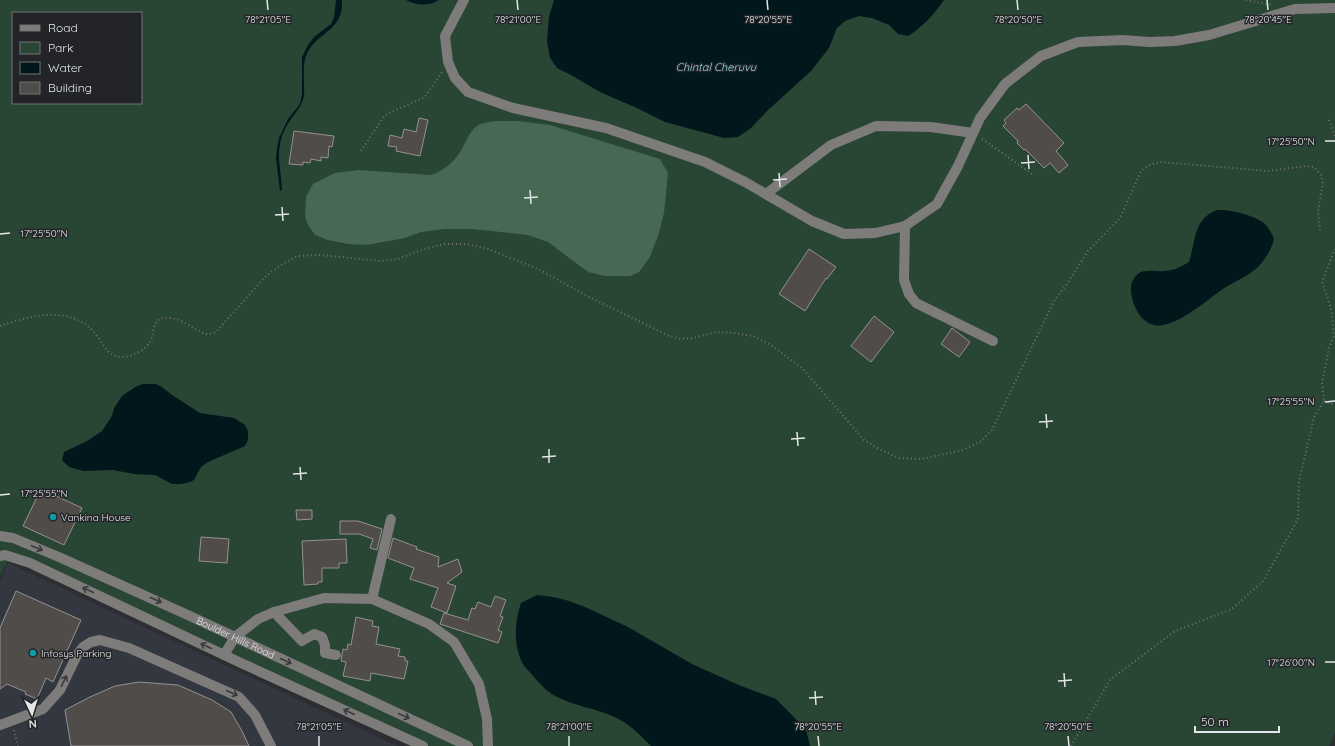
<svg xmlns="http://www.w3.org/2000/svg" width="1335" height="746" font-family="Quicksand,sans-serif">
<rect width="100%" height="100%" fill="#2c2e31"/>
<path fill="#333740" d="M8 563 397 746H0V581Z"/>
<path fill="#294534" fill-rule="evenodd" d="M0 0H1335V733L1329 746H413L9 559 0 576ZM13 13H141V103H13Z"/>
<path fill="#476853" d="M495 121H518L550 125 660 159 668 173 664 213 659 233 650 257 639 272 630 276H605L588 272 548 242 528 235 472 229H445L421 232 405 238 366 245 348 244 328 240 315 235 308 225 305 216 306 197 313 184 335 173 358 170 431 175C443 171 453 163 460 152 465 145 469 131 477 126 481 123 490 122 495 121Z"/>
<g fill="#02171c">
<path d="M336 0H342C342 6 342 12 339 18 331 34 314 36 306 56 302 65 305 85 304 96 302 108 291 117 286 127 274 150 281 166 282 190L280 191 276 158 277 148 279 138 288 119 300 104 302 94V57L308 45 314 37 331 24 334 18Z"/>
<path d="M406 0H439C429 6 417 6 406 0Z"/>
<path d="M554 0H944C934 14 923 27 908 36L898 34 889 25 872 18 859 16 845 21 837 28 829 48 811 71 767 111 751 128 738 137 724 138 665 122 639 109 600 92 571 75 557 68 550 58 547 41 549 17Z"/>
<path d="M1217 210C1229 209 1254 215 1264 223 1268 227 1272 233 1274 239 1272 249 1265 259 1259 266 1250 275 1236 281 1226 287 1209 298 1174 330 1154 325 1141 322 1135 309 1132 298 1130 290 1130 281 1137 275 1144 268 1155 272 1163 271 1173 271 1181 267 1189 262 1196 241 1193 219 1217 210Z"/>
<path d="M143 384H156L162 387 172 395 200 413 234 418 245 425 248 431V440L245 446 208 462 201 467 194 480 190 482 181 484H172L155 475 134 474 113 470 83 471 69 467 62 460 64 452 87 441 102 431 112 416 114 408 122 396 135 387Z"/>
<path d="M537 595 553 597 569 601 585 607 628 627 692 664 741 686 776 699 788 711 806 730 810 746H651C639 734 628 722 612 716 594 708 575 706 557 697 548 693 541 685 534 677 530 672 523 666 521 660 513 642 515 621 521 603Z"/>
</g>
<g fill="#504c4a" stroke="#969190">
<path d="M1026 104 1064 143 1056 151 1068 165 1059 173 1050 163 1044 168 1025 149 1024 150 1017 143 1018 141 1003 126 1006 123 1004 120 1017 108 1019 110Z"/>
<path d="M419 118 428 120 420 156 396 151 397 147 388 146 390 135 402 138 404 129 416 132Z"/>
<path d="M294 131 334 136 332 147 329 146 328 158 321 157V161L311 159 310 163 303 162V165L289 164Z"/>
<path d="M809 249 836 267 827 279 826 278 805 311 779 294Z"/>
<path d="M874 316 894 332 871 362 851 346Z"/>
<path d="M952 328 970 342 959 357 941 344Z"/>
<path d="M41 489 82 508 64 545 23 526Z"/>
<path d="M296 510H312V519L297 520Z"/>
<path d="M340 521H358L382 529 377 550 370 548 373 539 359 534H340Z"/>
<path d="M201 537 229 539 227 563 199 561Z"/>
<path d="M393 538 417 547 416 549 439 557 438 567 458 559 462 572 447 583 456 586 447 613 431 607 438 588 410 579 414 568 388 558Z"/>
<path d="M346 539 347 563H339V568H322V582H318V584L304 585 302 541Z"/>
<path d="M16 591 81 620 53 682 46 678 37 699 25 694 26 692 7 684 0 689V628Z"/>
<path d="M495 596 506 600 500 616 503 617 498 630 502 632 498 643 440 624 444 613 468 620 472 608 475 609 478 602 491 607Z"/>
<path d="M356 617 373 621 372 626 379 627 376 644 400 649 398 656 405 657V661H408L404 679 371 673 370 681 343 676 346 662 341 661 343 649 347 650 348 644 351 645Z"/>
<path d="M139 682 178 685 212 700 231 712 242 731 249 746H71L65 710 90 697 115 686Z"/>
</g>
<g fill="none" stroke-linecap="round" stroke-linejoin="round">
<g stroke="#717376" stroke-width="2" stroke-dasharray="1 3" stroke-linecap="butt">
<path d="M1246 0 1272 5"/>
<path d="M1329 120 1335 136"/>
<path d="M982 139 1032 174"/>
<path d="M361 151 385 115 425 97 442 72"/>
<path d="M0 326C29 316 65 306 90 328 102 338 105 358 123 357 133 356 147 350 151 340 155 329 152 316 170 318 184 319 193 330 206 334 210 335 214 333 217 331L266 276 284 263 298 256 320 255 381 261 398 259 424 249 445 244H467L488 249 538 269 589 297 667 335 681 339 693 338 716 332 734 333 753 336 771 345 802 368 864 440 879 449 899 458 922 459 963 450 980 442 992 430 1054 301 1067 284 1088 251 1120 218 1141 171 1149 165 1161 162 1268 171 1306 166 1314 167 1321 175 1323 184 1318 211 1320 230"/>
<path d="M1324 401 1335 405"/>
<path d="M14 730 18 746"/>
<path d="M1071 746 1110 680 1175 631 1232 609 1263 581 1298 519 1299 482 1314 417 1324 401 1322 384 1329 348 1334 336 1331 308 1322 282 1335 249"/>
</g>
<g stroke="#7e7b7b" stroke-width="10">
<path d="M464 0 445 36 448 62 455 78 468 92 513 108 606 128 705 162 745 182 812 221 844 234 875 233 905 226 937 204 958 166 980 118 1005 84 1041 56 1078 42 1123 40 1149 42 1175 41 1209 35 1295 9 1335 8"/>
<path d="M766 194 831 145 876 126 931 127 973 133"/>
<path d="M905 226 904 280 909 294 916 303 993 341"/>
<path id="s1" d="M0 536 13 538 59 557 190 616 468 746"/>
<path d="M0 556 5 555 30 563 241 663 423 746"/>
<path d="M372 599 391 519"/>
<path d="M274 612 302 641 314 634 322 637 325 645V653L336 655"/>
<path d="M224 655 235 637 258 619 274 612 324 598 372 599 429 624 454 642 479 684 487 719 488 746"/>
<path d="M0 725 43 709 60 690 77 655 83 647 91 642 100 640 129 648 239 697 255 715 271 746"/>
</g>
</g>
<defs><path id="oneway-shaft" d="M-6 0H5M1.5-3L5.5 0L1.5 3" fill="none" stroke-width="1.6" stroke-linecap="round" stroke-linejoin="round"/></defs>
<g stroke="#393a3c">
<use href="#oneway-shaft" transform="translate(37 548) rotate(23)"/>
<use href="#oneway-shaft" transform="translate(88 590) rotate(-155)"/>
<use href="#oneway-shaft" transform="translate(156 600) rotate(24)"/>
<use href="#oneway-shaft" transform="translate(206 646) rotate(-155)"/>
<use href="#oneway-shaft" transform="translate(286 661) rotate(25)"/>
<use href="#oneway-shaft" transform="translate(64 681) rotate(-64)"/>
<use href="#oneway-shaft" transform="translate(232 693) rotate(24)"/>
<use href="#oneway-shaft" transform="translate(349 712) rotate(-155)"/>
<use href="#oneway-shaft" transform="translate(404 716) rotate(25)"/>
</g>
<path fill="none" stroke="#e4e6e8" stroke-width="1.5" d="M267 0 268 10M517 0 518 10M767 0 768 10M1017 0 1018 10M1267 0 1268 10M1325 141H1335M1028 155 1029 169M1021 163 1035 162M779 173 780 187M773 180 787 179M530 190 531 204M524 198 538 197M282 207 283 221M275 215 289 214M0 234 10 233M1325 402 1335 401M1046 414 1047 428M1039 422 1053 421M797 432 798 446M791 439 805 438M549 449V463M542 457 556 456M300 467 301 480M293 474 307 473M0 495 10 494M1325 662H1335M1064 673 1065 687M1058 681 1072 680M815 691 816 705M809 698 823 697M319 736V746M569 736V746M818 736 819 746M1068 736 1069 746"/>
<g fill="#0f9aa8" stroke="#222427" stroke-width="1.5">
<circle cx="53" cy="517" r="4"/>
<circle cx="33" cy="653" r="4"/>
</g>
<g text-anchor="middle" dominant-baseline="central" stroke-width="3" stroke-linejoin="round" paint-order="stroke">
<g font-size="10" fill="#e4e6e8" stroke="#222427" text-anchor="start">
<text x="61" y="517">Vankina House</text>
<text x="41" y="653">Infosys Parking</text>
</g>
<g font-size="10" fill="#e4e6e8" stroke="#222427">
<text stroke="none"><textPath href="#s1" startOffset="257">Boulder Hills Road</textPath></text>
</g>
<g font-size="11" font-style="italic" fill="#8cd9ed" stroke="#222427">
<text x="716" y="67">Chintal Cheruvu</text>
</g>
</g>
<g font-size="10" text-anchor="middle" fill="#e4e6e8" stroke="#222427" stroke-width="3" stroke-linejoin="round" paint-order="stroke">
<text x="268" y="23">78°21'05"E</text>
<text x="518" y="23">78°21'00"E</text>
<text x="768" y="23">78°20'55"E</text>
<text x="1018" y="23">78°20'50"E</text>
<text x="1268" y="23">78°20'45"E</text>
<text x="1291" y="145">17°25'50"N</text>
<text x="44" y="237">17°25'50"N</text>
<text x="1291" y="405">17°25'55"N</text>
<text x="44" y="497">17°25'55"N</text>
<text x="1291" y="666">17°26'00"N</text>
<text x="319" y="730">78°21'05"E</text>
<text x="569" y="730">78°21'00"E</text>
<text x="818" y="730">78°20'55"E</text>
<text x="1068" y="730">78°20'50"E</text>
</g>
<rect x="12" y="12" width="130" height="92" fill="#222427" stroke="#707274"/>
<rect x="20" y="25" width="20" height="6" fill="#7e7b7b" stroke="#707274"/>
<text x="48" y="32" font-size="12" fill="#e4e6e8">Road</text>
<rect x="20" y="42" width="20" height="12" fill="#294534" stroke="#707274"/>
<text x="48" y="52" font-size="12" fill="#e4e6e8">Park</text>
<rect x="20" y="62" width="20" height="12" fill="#02171c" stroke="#707274"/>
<text x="48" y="72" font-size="12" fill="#e4e6e8">Water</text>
<rect x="20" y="82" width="20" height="12" fill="#504c4a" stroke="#707274"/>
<text x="48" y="92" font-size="12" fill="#e4e6e8">Building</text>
<g transform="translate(32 714) rotate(176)" stroke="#222427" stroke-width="3" paint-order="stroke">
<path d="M0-3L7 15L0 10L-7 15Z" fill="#e4e6e8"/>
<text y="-6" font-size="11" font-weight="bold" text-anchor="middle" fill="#e4e6e8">N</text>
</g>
<path d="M1195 726v6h84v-6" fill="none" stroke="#e4e6e8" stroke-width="2"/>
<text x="1201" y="726" font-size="12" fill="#e4e6e8" stroke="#222427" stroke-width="3" paint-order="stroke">50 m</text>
</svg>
